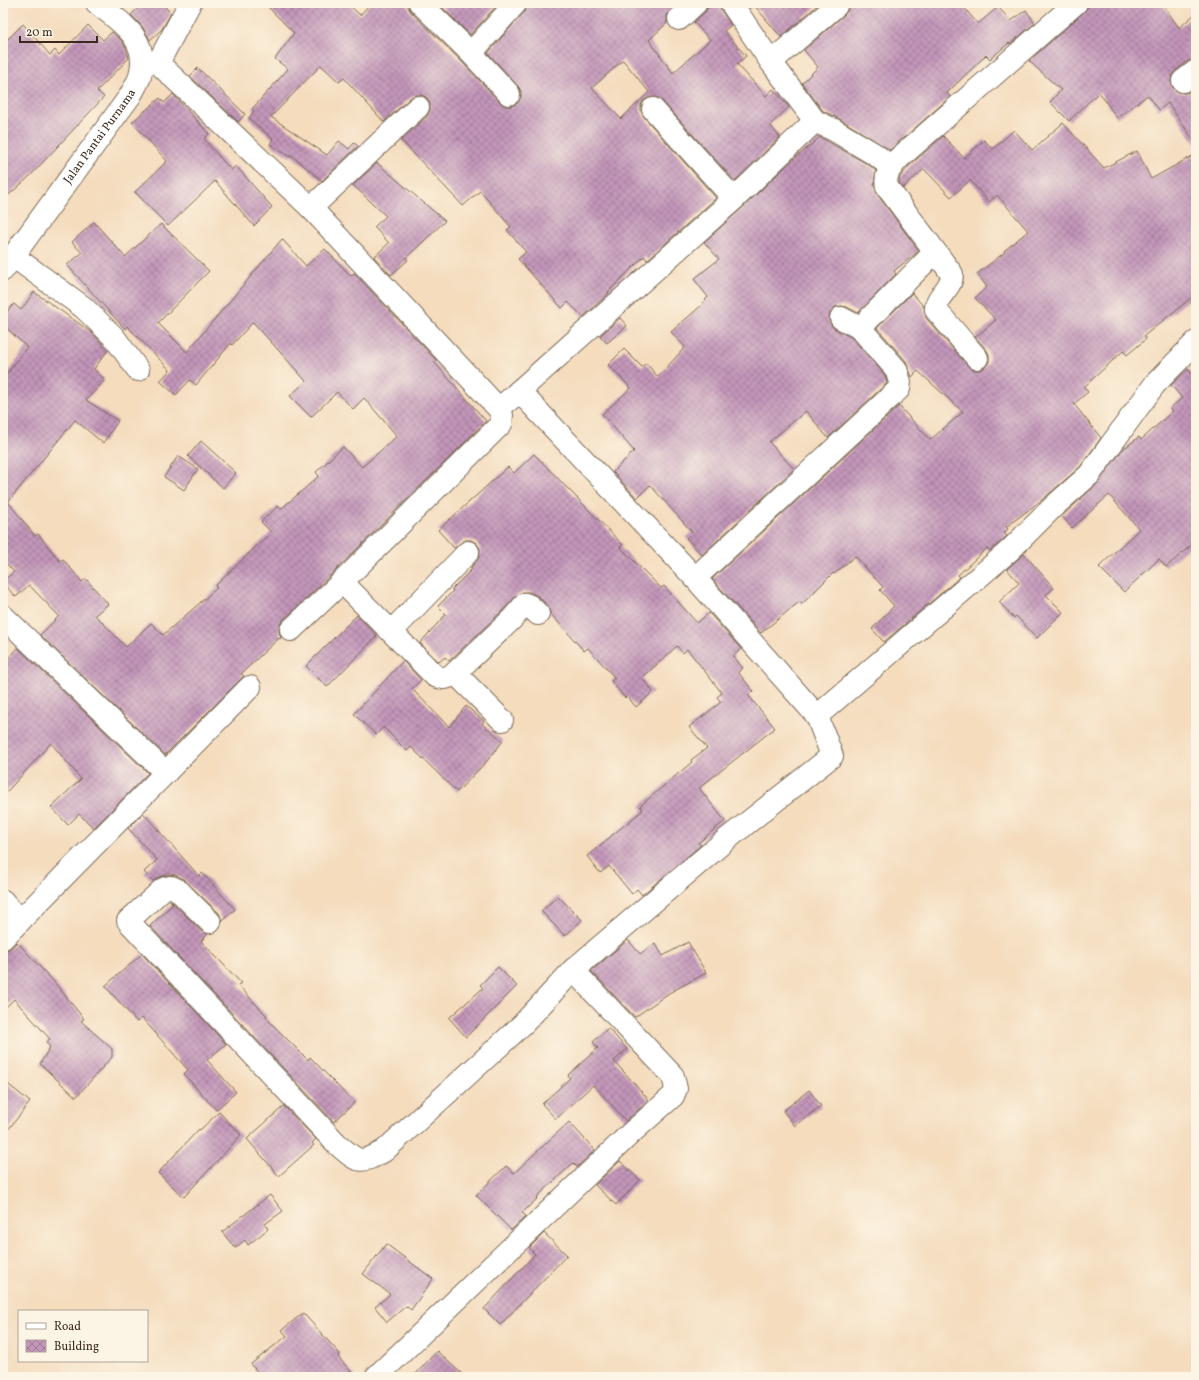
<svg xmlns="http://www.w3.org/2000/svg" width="1199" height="1380" font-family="Vollkorn,serif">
<defs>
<pattern id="building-cross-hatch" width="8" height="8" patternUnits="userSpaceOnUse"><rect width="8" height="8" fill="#c295b9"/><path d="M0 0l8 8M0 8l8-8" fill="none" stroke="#9f7a96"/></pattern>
</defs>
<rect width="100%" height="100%" fill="#fcf5e5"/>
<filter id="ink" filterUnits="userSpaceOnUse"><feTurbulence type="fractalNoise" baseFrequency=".025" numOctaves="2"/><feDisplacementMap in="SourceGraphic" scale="8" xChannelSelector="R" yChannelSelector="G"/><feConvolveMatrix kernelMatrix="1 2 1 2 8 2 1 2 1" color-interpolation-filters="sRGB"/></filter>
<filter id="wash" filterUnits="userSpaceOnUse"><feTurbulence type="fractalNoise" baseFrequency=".012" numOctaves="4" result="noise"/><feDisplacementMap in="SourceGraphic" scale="16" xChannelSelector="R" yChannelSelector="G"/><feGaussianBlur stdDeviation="0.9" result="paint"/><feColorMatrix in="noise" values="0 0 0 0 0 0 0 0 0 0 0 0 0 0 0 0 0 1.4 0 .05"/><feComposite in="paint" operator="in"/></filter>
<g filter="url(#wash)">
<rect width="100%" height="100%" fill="#f4dcbd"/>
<g id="blocks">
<g fill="url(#building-cross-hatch)" fill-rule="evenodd">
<path d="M143 3H161L171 13 162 29 150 40 142 26 131 15Z"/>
<path d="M264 3H347L360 15 371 3H408V7L411 12 462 62 500 102 505 106H511L518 103 521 97V91L518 86 488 53 525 11 528 3H678L667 15V23L649 40 673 73 710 40 694 22 705 12 708 7V3H719L721 10 731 25 724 31 746 56 737 64 766 96 773 89 789 107 770 125 780 137 735 181 662 101 657 97H651L644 100 641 105V111L644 117 716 198 647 260 644 256 608 292 609 293 583 317 568 302 562 308 518 259 526 252 507 230 511 227 480 191 463 206 401 140 427 116 430 111V104L427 98 422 95H416L410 98 384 122 344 78 339 82 321 65 271 117 327 155 339 141 349 149 354 143 358 146 322 181 291 155 290 157 270 144 273 139 249 118 254 111 252 109 288 69 275 59 294 33ZM623 60 649 92 621 119 592 88Z"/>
<path d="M438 3H499L470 35Z"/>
<path d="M746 3H820L781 37 754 5 750 8Z"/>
<path d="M848 3H960L978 24 998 7 1011 21 1026 10 1035 23 1010 44 1009 43 990 59 986 55 947 93 950 97 890 150 840 119 823 111 802 83 818 67 804 50 844 15 848 10Z"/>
<path d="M1088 3H1162L1179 28 1196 13V59L1188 61 1175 71 1172 76 1171 82 1173 88 1178 92 1184 93 1189 92 1196 102V144L1168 103 1159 110 1148 95 1117 118 1099 92 1069 121 1050 102 1061 90 1029 61 1084 12 1088 7Z"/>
<path d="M23 24 50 55 55 50 59 55 88 25 103 40 112 32 122 41 126 48 129 58 97 91 104 97 29 177 3 200V44Z"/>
<path d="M198 68 245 114 238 122 190 76Z"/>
<path d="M173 94 209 134 204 139 231 170 236 166 272 207 254 226 215 181 168 226 135 192 167 161 132 122 160 98 164 103Z"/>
<path d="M1063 123 1104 168 1137 151 1151 179 1196 154V294L1144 336 1146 339 1127 355 1123 351 1084 387 1088 392 1074 404 1101 438 1080 467 1043 499 1006 527 1008 529 1004 533 1007 536 1000 542 990 551 987 548 958 575 960 577 884 642 872 629 894 606 880 590 883 587 855 556 834 574 833 573 802 604 799 602 761 633 712 579 899 406 930 440 963 412 918 371 912 377 906 361 877 328 912 293 924 307 926 318 968 366 973 370H980L985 367 989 362V355L987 350 975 337 996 320 975 298 987 287 977 274 1005 252 1004 251 1028 231 997 195 989 202 970 180 951 197 924 169 903 188 899 182 900 177 908 167 943 136 964 158 984 140 993 149 1014 130 1032 150Z"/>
<path d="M820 137 869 165 876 171 874 184 877 194 919 251 894 271 896 274 858 313 847 307 841 306 835 307 830 313 829 319 831 325 835 329 852 338 885 375 887 383 828 438 806 411 769 442 794 469 702 555 686 538 692 532 650 485 637 498 613 472 634 451 602 414 631 388 608 365 624 349 642 367 646 363 658 377 685 347 671 332 703 304 702 303 708 297 694 279 719 259 704 242 742 208 797 156H798Z"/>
<path d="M377 163 445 221 406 258 408 260 391 275 374 257 389 243 374 227 386 216 353 185Z"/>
<path d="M94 222 125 257 161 224 209 271 158 323 187 352 282 239 306 266 325 249 351 276 354 273 436 360 434 362 486 421 333 573 282 621 279 627V632L281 638 280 639 279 638 241 674 244 676 165 755 40 635 59 616 29 585 16 597 3 583V581L14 572 3 560V379L27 347 3 325V316L14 304 21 310 34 292 91 332 108 350 94 369 105 380 86 400 118 421 103 443 75 420 8 502 35 536 38 534 60 561 63 559 82 582 86 579 108 604 95 615 126 647 151 623 163 635 217 588 215 586 271 532 261 522 278 506 281 509 319 476 316 472 343 447 362 467 397 436 364 398 353 409 337 392 311 417 290 396 306 381 253 322 232 345 231 343 196 385 190 380 176 395 160 381 170 370 127 326 125 329 67 265 82 253 72 242Z"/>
<path d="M620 318 627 326 607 343 600 336Z"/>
<path d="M1188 369 1196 379V541L1166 567 1159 559 1124 592 1099 567 1139 529 1109 495 1072 528 1062 516 1097 484 1122 450 1139 437 1141 440 1173 411 1170 408 1182 398 1171 385Z"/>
<path d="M201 441 236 473 223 488 188 456Z"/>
<path d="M534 454 623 545 620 547 661 588 664 586 697 623 709 613 741 649 733 656 743 668 738 672 753 691 748 695 775 728 699 788 725 821 698 843 701 845 642 895 637 889 632 894 609 866 600 873 587 856 643 810 640 806 692 762 691 760 707 748 689 727 721 702 717 697 722 693 687 649 683 653 677 646 642 678 653 692 636 707 627 696 625 698 611 681 615 678 588 648 584 651 550 613 547 605 539 597 530 592H523L516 596 503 610 449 661 445 657 439 662 420 643 446 614 438 606 453 591 452 589 472 569 471 567 477 561 480 555V548L476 543 471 540H465L454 548 438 530 508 467 514 473Z"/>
<path d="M178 456 198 469 184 490 164 477Z"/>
<path d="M1024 554 1054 588 1046 595 1063 612 1037 638 1016 616 1014 618 999 602 1019 583 1007 569Z"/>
<path d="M357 615 377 636 327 687 306 666Z"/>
<path d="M18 648 148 773 94 828 79 814 68 825 51 807 81 779 51 743 3 796V664Z"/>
<path d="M403 661 421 680 412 689 449 727 466 706 484 721 482 724 503 741 486 762 457 792 411 747 407 751 383 727 376 735 354 714Z"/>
<path d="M143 813 199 876 202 873 235 909 222 921 219 913 183 879 176 875 169 874 160 877 153 881 144 872 157 860 128 828Z"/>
<path d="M558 896 582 920 565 936 541 911Z"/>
<path d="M170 900 201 931 208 934 201 941 241 983 238 985 267 1016 266 1018 308 1060 310 1057 354 1103 334 1122 150 926 173 904Z"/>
<path d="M628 940 640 954 655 943 663 956 688 942 706 973 669 993 635 1017 591 971Z"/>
<path d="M17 942 55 983 84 1019 81 1021 112 1049V1057L76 1097 40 1064 50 1047 46 1042 50 1039 14 999 3 1010V950H7L12 947Z"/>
<path d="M142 954 226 1044 207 1060 236 1092 216 1110 184 1074 188 1070 142 1018 137 1022 105 986Z"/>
<path d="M498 967 517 986 466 1037 449 1018 483 988 480 985Z"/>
<path d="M608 1028 627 1049 614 1061 649 1100 626 1121 593 1085 556 1119 542 1104 570 1078 568 1075 598 1048 593 1042Z"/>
<path d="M3 1080 30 1102 3 1136Z"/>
<path d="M809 1090 821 1106 795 1126 783 1111Z"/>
<path d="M284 1106 316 1139 312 1143 314 1145 279 1176 247 1139Z"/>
<path d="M219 1112 241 1135 184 1197 158 1173 199 1129 200 1130Z"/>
<path d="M569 1122 595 1150 577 1167 573 1163 537 1197 538 1198 522 1213 526 1216 511 1230 476 1195 506 1166 514 1173Z"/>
<path d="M620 1161 640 1180 616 1205 595 1185Z"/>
<path d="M270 1195 283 1211 265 1224 268 1229 248 1245 245 1240 235 1248 222 1232Z"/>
<path d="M544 1233 567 1255 500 1325 484 1309 535 1254 529 1248Z"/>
<path d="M386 1244 433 1279 411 1310 406 1306 387 1322 375 1307 390 1294 363 1274Z"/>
<path d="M303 1313 340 1354 338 1357 356 1377H261L251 1364 287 1336 282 1330Z"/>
<path d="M437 1351 465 1377H413Z"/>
</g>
</g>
</g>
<g filter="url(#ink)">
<use href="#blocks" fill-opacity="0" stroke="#7c6856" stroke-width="1"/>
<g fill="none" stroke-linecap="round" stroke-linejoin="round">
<defs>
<g id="street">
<path d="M420 3 471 53 509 94"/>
<path d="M731 3 771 62 815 121 834 130 876 155 891 167"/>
<path d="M679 19 696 3"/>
<path d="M471 53 516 3"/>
<path d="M142 62 158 63 311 208 499 409 502 415 501 424 342 582 291 630"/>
<path d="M771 62 836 6"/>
<path d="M158 63 190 3"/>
<path d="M1183 81 1196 71"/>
<path d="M653 109 734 199"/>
<path d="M311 208 418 107"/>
<path d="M13 256 83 307 114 337 138 370"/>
<path d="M860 328 935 252"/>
<path d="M977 358 936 310C934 297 953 288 952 274L887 187C884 174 891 167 899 158L1076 3"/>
<path d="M508 401 734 199 815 121"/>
<path d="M695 578 899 389 900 382 896 369 860 328 841 318"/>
<path d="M342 582 435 676C443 680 448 678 455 673L512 619 525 604 530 606 538 614"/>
<path d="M3 616 166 773"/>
<path d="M392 631 468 552"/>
<path d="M455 673 502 720"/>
<path d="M817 716 1009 551 1053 507 1089 475 1155 384 1196 342"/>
<path d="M3 901 20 921"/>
<path d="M210 922 180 892C174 887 170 885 163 889L128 921 337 1144C358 1162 359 1165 384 1151L523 1024 573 970 727 839 832 756 817 716 695 578 519 391"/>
<path d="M3 938 250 687"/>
<path d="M376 1377 631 1133 673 1096 676 1089 673 1076 573 970"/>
</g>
<g id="secondary">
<path id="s1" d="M3 270 130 96C133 90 138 83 140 76 150 39 122 24 97 3"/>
</g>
</defs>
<use href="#street" stroke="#7c6856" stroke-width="24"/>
<use href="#secondary" stroke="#7c6856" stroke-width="24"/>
<use href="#street" stroke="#fff" stroke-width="22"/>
<use href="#secondary" stroke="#fff" stroke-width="22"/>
</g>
</g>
<g text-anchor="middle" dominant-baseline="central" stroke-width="3" stroke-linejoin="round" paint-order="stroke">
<g font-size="12" fill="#3b2a1e" stroke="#fcf5e5">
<text stroke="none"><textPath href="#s1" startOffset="165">Jalan Pantai Purnama</textPath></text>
</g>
</g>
<rect width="1199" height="1380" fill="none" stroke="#fcf5e5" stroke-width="16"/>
<rect x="18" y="1310" width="130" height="52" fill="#fcf5e5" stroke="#afa495"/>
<rect x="26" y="1323" width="20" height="6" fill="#ffffff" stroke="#afa495"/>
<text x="54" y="1330" font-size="12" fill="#3b2a1e">Road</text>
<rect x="26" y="1340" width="20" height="12" fill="url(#building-cross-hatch)" stroke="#afa495"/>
<text x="54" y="1350" font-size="12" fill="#3b2a1e">Building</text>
<path d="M20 36v6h77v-6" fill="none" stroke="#3b2a1e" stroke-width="2"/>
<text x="26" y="36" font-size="12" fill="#3b2a1e" stroke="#fcf5e5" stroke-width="3" paint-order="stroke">20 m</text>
</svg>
